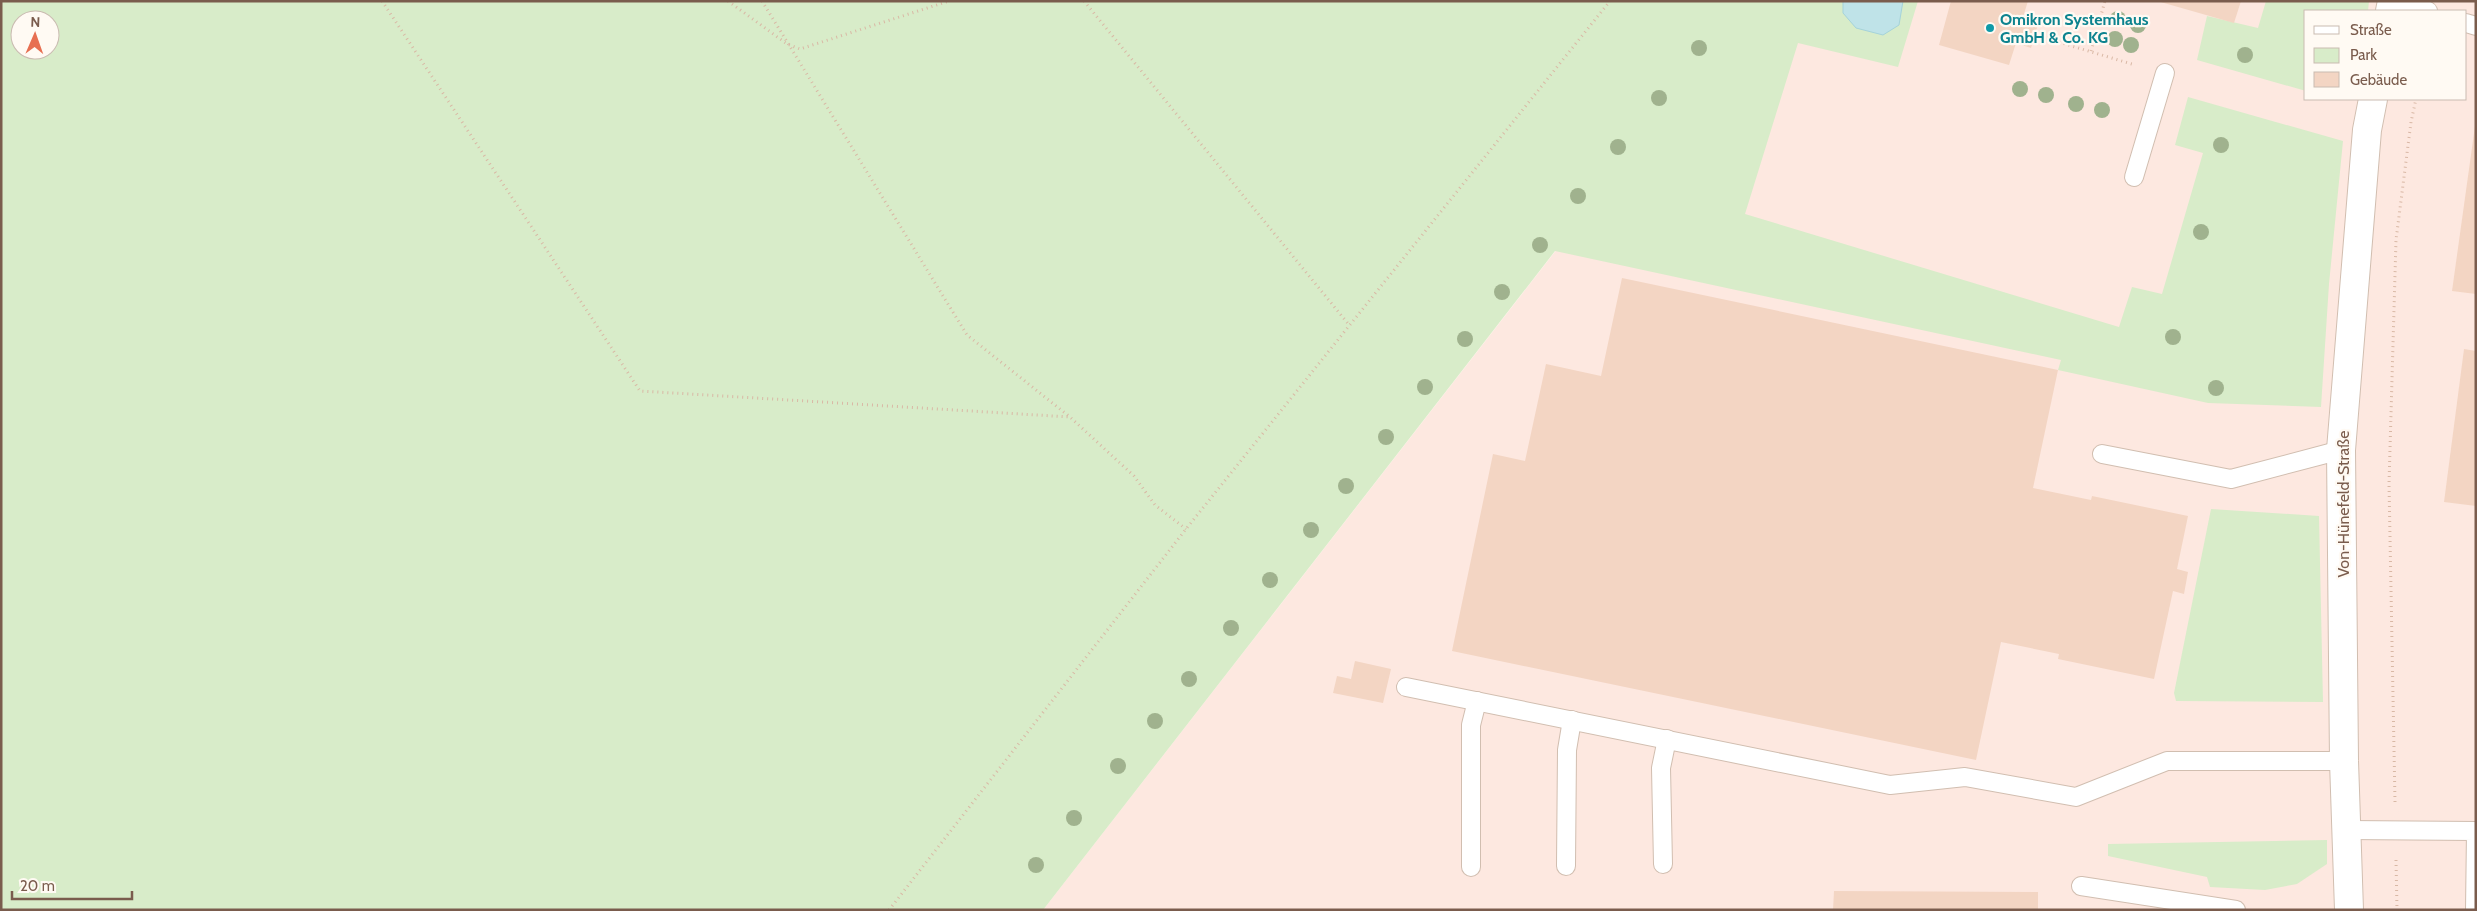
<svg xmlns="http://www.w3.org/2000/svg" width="2477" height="911" font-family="Cabin,sans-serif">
<rect width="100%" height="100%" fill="#fdf6ec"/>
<path fill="#fde8e0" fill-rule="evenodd" d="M1750 1H2476V910H1043ZM2306 11H2466V99H2306Z"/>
<g fill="#d8ecc9" fill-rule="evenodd">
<path d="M1 1H1918L1898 67 1798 43 1745 214 2119 327 2132 287 2162 294 2203 153 2175 145 2188 97 2343 141 2329 284 2321 407 2208 403 2058 370 2061 360 1555 251 1043 910H1ZM20 20H50V50H20Z"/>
<path d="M2266 1H2369L2368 11H2306V91L2197 60 2207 16 2258 28Z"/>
<path d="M2211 509 2319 516 2323 702 2176 701 2174 693Z"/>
<path d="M2327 840V864L2297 884 2265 890 2210 887 2207 877 2108 856V844Z"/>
</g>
<path fill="#bfe3e8" stroke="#a5d3da" d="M1843 1H1903L1899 25 1883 35 1856 28 1843 13Z"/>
<g fill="#f3d5c3">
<path d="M1951 1H2028L2023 17 2039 21 2031 48 2016 43 2009 65 1939 45Z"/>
<path d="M2157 1H2241L2234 23Z"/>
<path d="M2475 126H2476V294L2452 291Z"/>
<path d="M1622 278 2058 370 2033 488 2091 500 2092 496 2188 516 2177 569 2188 572 2184 594 2173 591 2154 679 2058 659 2059 654 2001 642 1976 760 1452 651 1493 454 1525 461 1546 364 1601 376Z"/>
<path d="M2464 349 2476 351V506L2444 502Z"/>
<path d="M1355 661 1391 669 1383 703 1333 693 1337 676 1351 679Z"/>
<path d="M1834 891 2038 892V910H1833Z"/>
</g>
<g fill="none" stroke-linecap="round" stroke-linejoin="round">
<defs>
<g id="lane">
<path d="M2406 1 2428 11"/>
<path d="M2466 23 2476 26"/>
<path d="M2134 177 2165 73"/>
<path d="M2102 454 2231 479 2341 450"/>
<path d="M1406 687 1890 785 1965 777 2076 797 2167 761H2344"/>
<path d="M2347 830 2476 831 2475 910"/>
<path d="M1663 864 1661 768 1667 739"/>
<path d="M1566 866 1567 750 1572 720"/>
<path d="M1471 867V725L1477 701"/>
<path d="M2081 886 2236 910"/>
</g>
<g id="street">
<path d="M2390 11 2392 1"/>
<path d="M2349 910 2344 761 2341 450 2367 130 2373 99"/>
</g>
</defs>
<use href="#lane" stroke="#d1beb0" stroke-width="20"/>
<use href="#street" stroke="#d1beb0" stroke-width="30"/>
<g stroke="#d9b8a5" stroke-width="3" stroke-dasharray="1 4" stroke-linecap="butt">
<path d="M382 1 640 391 1070 417"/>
<path d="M728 1 787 44 800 49 949 1"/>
<path d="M762 1 967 335 1070 417 1134 476 1155 505 1186 529"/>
<path d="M1084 1 1350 326"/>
<path d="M2035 35 2135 65"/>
<path d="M2091 51 2105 1"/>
<path d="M2395 802 2389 484 2396 240 2411 122 2416 99"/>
<path d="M2396 860 2397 910"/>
<path d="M889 910 1186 529 1610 1"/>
</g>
<use href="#lane" stroke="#fff" stroke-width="18"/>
<use href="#street" stroke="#fff" stroke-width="28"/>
</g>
<g fill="#a0b28e">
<circle cx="2118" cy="19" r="8"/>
<circle cx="2138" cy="25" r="8"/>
<circle cx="2115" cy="39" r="8"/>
<circle cx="2131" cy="45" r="8"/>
<circle cx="1699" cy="48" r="8"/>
<circle cx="2245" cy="55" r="8"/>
<circle cx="2020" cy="89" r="8"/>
<circle cx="2046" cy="95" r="8"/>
<circle cx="1659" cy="98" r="8"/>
<circle cx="2076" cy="104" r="8"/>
<circle cx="2102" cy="110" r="8"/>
<circle cx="2221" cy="145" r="8"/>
<circle cx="1618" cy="147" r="8"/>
<circle cx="1578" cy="196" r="8"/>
<circle cx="2201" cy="232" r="8"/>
<circle cx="1540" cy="245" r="8"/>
<circle cx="1502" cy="292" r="8"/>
<circle cx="2173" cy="337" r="8"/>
<circle cx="1465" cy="339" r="8"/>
<circle cx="1425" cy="387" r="8"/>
<circle cx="2216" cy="388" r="8"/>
<circle cx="1386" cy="437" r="8"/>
<circle cx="1346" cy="486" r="8"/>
<circle cx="1311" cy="530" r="8"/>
<circle cx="1270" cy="580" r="8"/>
<circle cx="1231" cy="628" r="8"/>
<circle cx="1189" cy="679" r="8"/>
<circle cx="1155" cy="721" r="8"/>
<circle cx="1118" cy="766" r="8"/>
<circle cx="1074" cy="818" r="8"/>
<circle cx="1036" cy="865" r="8"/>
</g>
<circle fill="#0f9aa8" stroke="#fffaf3" stroke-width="2" cx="1990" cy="28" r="5"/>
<g text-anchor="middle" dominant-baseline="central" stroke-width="4.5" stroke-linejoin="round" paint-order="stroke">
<g font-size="16" font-weight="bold" fill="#0d838f" stroke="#fffaf3" text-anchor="start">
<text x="2000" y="19">Omikron Systemhaus<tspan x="2000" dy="18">GmbH &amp; Co. KG</tspan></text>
</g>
<g font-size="16" fill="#7a5c4d" stroke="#fffaf3">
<text transform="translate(2343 504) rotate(-90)">Von-Hünefeld-Straße</text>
</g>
</g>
<rect width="2477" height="911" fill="none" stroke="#7a5c4d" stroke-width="5"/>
<rect x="2304" y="10" width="162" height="90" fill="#fffaf3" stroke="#cabbb1"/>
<rect x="2314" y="26" width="25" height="8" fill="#ffffff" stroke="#cabbb1"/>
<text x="2350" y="35" font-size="15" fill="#7a5c4d">Straße</text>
<rect x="2314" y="48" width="25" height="15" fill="#d8ecc9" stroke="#cabbb1"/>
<text x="2350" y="60" font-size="15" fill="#7a5c4d">Park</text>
<rect x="2314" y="72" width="25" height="15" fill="#f3d5c3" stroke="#cabbb1"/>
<text x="2350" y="85" font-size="15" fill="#7a5c4d">Gebäude</text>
<g transform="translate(35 35) rotate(2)"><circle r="24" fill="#fffaf3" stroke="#cabbb1"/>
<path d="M0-4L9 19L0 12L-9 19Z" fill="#e76f51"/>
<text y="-8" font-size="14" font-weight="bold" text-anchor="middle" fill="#7a5c4d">N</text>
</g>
<path d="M12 891v8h120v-8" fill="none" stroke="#7a5c4d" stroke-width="2.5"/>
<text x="20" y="891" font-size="15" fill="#7a5c4d" stroke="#fffaf3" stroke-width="4" paint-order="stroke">20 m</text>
</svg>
